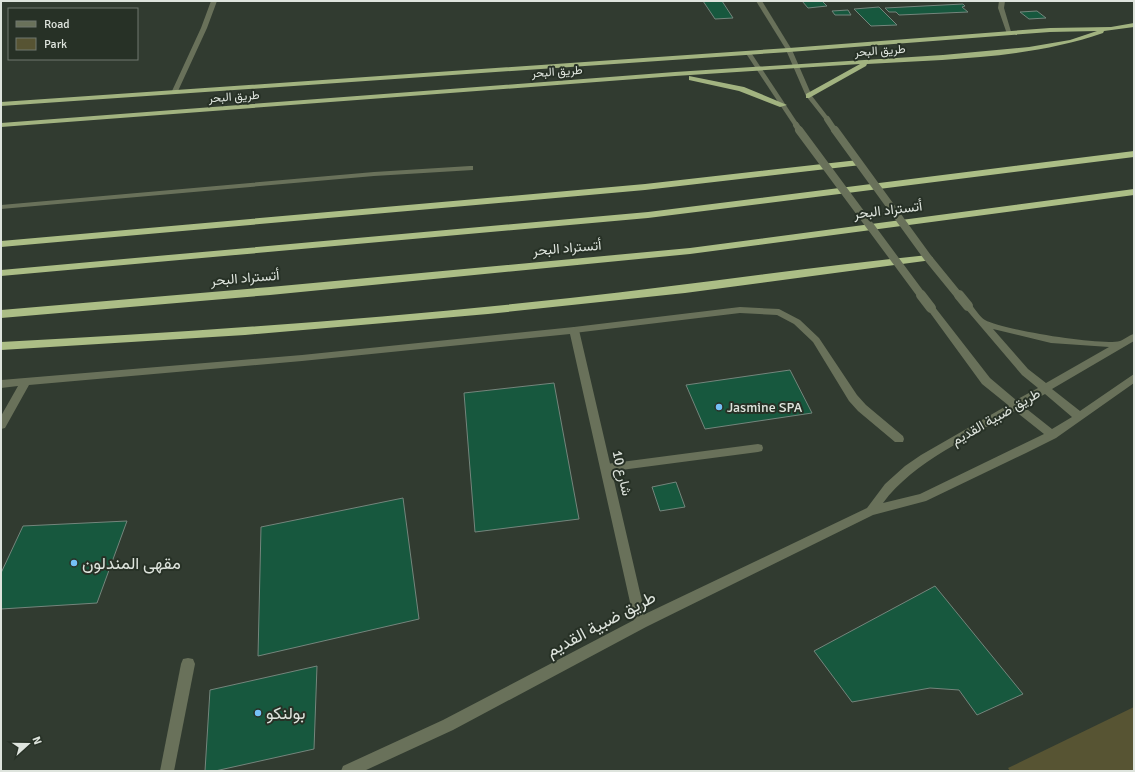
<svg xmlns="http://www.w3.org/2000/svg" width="1135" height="772" font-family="Signika,Vazirmatn,sans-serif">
<rect width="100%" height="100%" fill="#313b30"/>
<path fill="#575433" d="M1134 707V771H1010L1008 768Z"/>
<g fill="#17583e" stroke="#74857c">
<path d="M703 1H722L733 18 715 19Z"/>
<path d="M802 1H822L827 6 808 8Z"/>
<path d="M963 4 965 6 962 7 968 12 899 15 896 12H889L885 8Z"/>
<path d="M879 7 897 25 871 26 854 9Z"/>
<path d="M848 10 851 15H835L832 11Z"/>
<path d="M1037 11 1046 18 1029 19 1020 12Z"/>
<path d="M790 370 812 413 705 429 686 385Z"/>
<path d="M554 383 579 519 475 532 464 393Z"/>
<path d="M676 482 685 507 660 511 652 487Z"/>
<path d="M403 498 419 619 258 656 261 527Z"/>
<path d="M127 521 97 603 1 609V573L23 526Z"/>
<path d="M935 586 1023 694 977 715 959 690 930 688 852 702 814 651Z"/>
<path d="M317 666 314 749 215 771H205L210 690Z"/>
</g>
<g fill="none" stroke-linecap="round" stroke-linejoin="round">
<g fill="#69715a" fill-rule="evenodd">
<path d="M999 1H1005L1004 8 1012 35 1007 34 998 8Z"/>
<path d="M470 166H473V170L374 176 1 209V205L374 172Z"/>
<path d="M740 307 779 309 800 320 819 338 857 395 866 405 903 436 904 439 903 442H895L858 411 849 401 813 342 794 324 777 315 740 313 574 333 569 330 574 327Z"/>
<path d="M758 444 762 445 763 448 762 451 758 452 606 472 602 471 601 468 602 465 606 464Z"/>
<path d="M188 658 193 659 195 664 174 771H160L181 664 183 659Z"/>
</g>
<g fill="#69715a" fill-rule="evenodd">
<path d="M211 1H217L207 28 178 91 173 92 172 91 201 28Z"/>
<path d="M756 1H762L792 50 791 51H787Z"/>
</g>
<g fill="#69715a" fill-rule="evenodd">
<path d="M787 49 792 50 812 96 829 118V120H825L806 96 786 50Z"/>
<path d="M746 51H750L799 125 798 126H794L745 52Z"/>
<path d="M968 303 971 304C975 309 980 317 985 320 1003 330 1101 346 1120 341 1125 339 1129 335 1134 334V341L1052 389 1080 411 1134 374V383L1056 438 1026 453 926 501 873 515 646 627 453 730 364 771H341L343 766 443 720 634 620 570 334 302 361 29 385 5 428 1 429V416L18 386 1 388V380L302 355 574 327 579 330 645 614 867 508 885 484 905 466 921 455 1008 405 982 384 928 310 926 308 928 306H934L990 378 1016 400 1038 388 1022 375 965 308 963 306 965 304ZM993 329 1051 343 1109 347 1046 383 1028 369ZM1045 394 1072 417 1052 429 1023 406ZM1015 411 1044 434 920 494 883 503C914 461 971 437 1015 411Z"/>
</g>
<g fill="#a2b380" fill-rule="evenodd">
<path d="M1134 23V27L1104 31 1103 33C1028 59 945 59 867 64L866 66 809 98H806V94L860 64 675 76 1 127V123L675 72 943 55 1029 47 1070 40 1097 31 1050 32 789 52 1 106V102L789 48 1050 28 1111 27Z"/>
<path d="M689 76 744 87 787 105 780 107 739 91 689 80Z"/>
</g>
<g fill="#acbe86" fill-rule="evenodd">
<path d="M1134 151V157L648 218 1 276V270L648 212Z"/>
<path d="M858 160 862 163 861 165 645 190 1 247V241L645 184Z"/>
<path d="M1134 189V195L690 254 270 295 1 318V310L270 287 690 248Z"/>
<path d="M928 255 933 258 932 260 685 293 488 314 245 335 1 350V342C191 332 381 319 570 298 690 285 809 267 928 255Z"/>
</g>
<g stroke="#69715a" stroke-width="6">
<path d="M827 119 835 131"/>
<path d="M796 125 800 131"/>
</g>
<g stroke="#69715a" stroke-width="8">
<path d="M799 130 922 296"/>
<path d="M835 130 928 258 959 296"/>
</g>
<g stroke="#69715a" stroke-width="10">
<path d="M921 295 931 308"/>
<path d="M959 295 968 306"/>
</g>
</g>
<g fill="#75c0f6" stroke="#273126" stroke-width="1.5">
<circle cx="719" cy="407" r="4"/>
<circle cx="74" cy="563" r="4"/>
<circle cx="258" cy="713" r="4"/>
</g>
<g text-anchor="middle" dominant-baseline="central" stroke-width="4" stroke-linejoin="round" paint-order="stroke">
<g font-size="12" fill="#dee4dd" stroke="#273126">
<text transform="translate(880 51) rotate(-4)">طريق البحر</text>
<text transform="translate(557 72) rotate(-4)">طريق البحر</text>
<text transform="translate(234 97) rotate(-4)">طريق البحر</text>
</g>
<g font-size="14" fill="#dee4dd" stroke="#273126">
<text transform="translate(888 210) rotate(-7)">أتستراد البحر</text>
<text transform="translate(567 248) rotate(-5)">أتستراد البحر</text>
<text transform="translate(245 278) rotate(-5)">أتستراد البحر</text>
<text transform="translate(996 417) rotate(-30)">طريق ضبية القديم</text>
<text transform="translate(622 473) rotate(77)">شارع 10</text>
</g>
<g font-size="14" fill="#dee4dd" stroke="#273126" text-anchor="start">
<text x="727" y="407">Jasmine SPA</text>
</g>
<g font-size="17" fill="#dee4dd" stroke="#273126" text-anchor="start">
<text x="82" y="563">مقهى المندلون</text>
<text x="266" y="713">بولنكو</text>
</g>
<g font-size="17" fill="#dee4dd" stroke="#273126">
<text transform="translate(601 624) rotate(-28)">طريق ضبية القديم</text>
</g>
</g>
<rect width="1135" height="772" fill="none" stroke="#dee4dd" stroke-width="4"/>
<rect x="8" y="8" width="130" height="52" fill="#273126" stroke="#70796f"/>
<rect x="16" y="21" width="20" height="6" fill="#69715a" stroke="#70796f"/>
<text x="44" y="28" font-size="12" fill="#dee4dd">Road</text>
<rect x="16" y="38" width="20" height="12" fill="#575433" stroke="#70796f"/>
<text x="44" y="48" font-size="12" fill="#dee4dd">Park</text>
<g transform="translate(28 744) rotate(69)" stroke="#273126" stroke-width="3" paint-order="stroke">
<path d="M0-3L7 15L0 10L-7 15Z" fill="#dee4dd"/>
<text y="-6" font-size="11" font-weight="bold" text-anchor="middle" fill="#dee4dd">N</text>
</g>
</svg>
